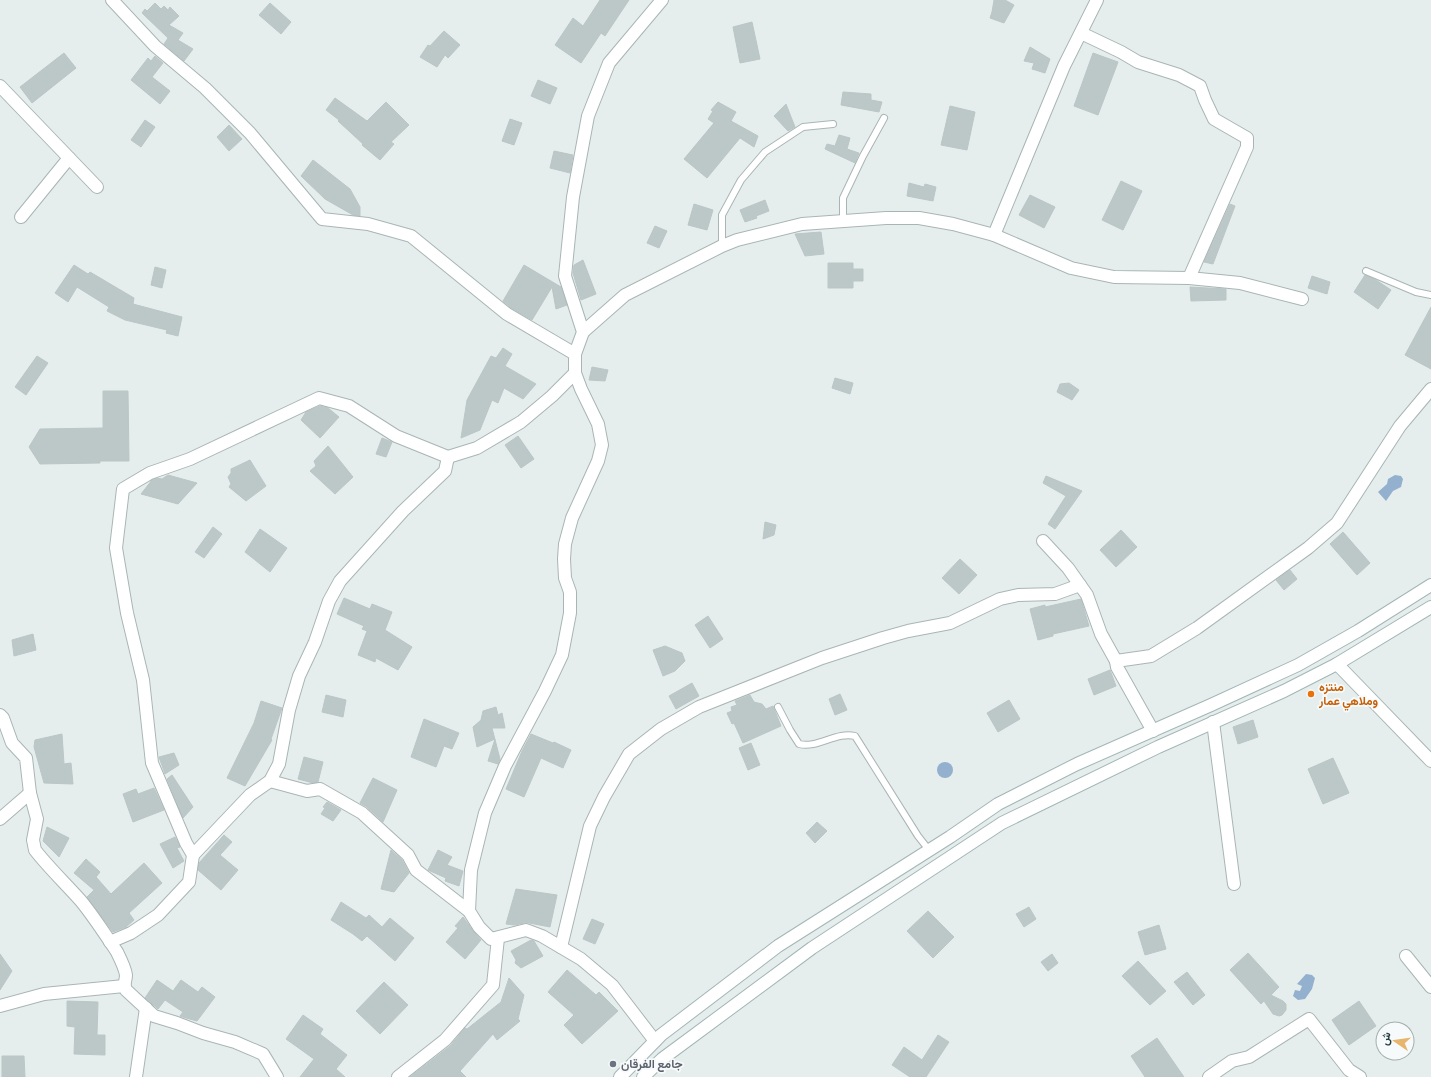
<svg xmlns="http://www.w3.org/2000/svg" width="1431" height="1077" font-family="'Source Sans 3',Vazirmatn,sans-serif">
<rect width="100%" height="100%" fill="#e6eeed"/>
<g fill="#93b0ce">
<path d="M1395 475 1401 476 1403 479 1401 487 1393 491 1386 501 1378 492 1387 484 1388 479Z"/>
<circle cx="945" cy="770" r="8"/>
<path d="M1306 974 1312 975 1315 978 1312 989 1305 999 1298 1000 1293 996 1295 990 1300 991 1302 986 1297 984Z"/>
</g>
<g fill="#bcc8c7" stroke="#b9c7c6">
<path d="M600 0H629L605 36 601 33 581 63 555 45 573 18 583 26Z"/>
<path d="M994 0H1005L1014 5 1004 23 990 18 992 12Z"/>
<path d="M155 3 161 9 164 6 168 10 170 7 179 16 169 25 183 33 178 40 193 49 184 61 164 44 168 38 142 13 145 9 147 11Z"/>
<path d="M270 3 291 22 281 34 259 15Z"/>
<path d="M752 22 760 59 740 63 733 27Z"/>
<path d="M444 31 460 45 448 58 445 55 437 67 420 57 428 45 430 46Z"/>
<path d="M1030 47 1050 59 1045 73 1032 69 1034 63 1024 61Z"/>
<path d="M64 53 76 68 32 103 20 87Z"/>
<path d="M1093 53 1118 62 1098 115 1074 106Z"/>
<path d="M155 56 163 63 152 77 170 91 160 104 131 80 148 58 151 61Z"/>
<path d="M538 80 557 88 550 104 531 96Z"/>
<path d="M843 92 871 94V100L882 102 879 112 841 105Z"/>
<path d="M335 98 367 121 386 102 409 125 391 142 394 144 380 160 362 145 363 144 338 121 339 120 326 110Z"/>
<path d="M718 102 736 112 731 121 758 136 754 147 740 138 707 178 684 159 714 123 708 119 713 111 711 110Z"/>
<path d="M786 104 795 127 788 131 774 116Z"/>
<path d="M950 106 975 112 967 150 941 145Z"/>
<path d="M510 119 522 123 514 145 502 141Z"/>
<path d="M145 120 155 127 141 147 131 140Z"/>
<path d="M229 125 242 139 229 151 217 137Z"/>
<path d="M839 135 850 138 847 149 859 153 855 163 825 149 827 144 835 146Z"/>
<path d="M554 151 573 155 570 173 550 168Z"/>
<path d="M313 160 350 189 360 207V216L353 215 325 199 301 176Z"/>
<path d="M1121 181 1142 191 1123 230 1102 220Z"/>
<path d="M909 183 924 187 925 184 936 187 933 201 907 196Z"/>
<path d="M1030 195 1055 207 1044 228 1019 215Z"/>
<path d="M765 200 769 211 756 216 757 218 745 222 740 210Z"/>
<path d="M694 204 713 210 707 230 688 225Z"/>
<path d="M1230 204 1235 206 1213 264 1204 262Z"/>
<path d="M655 226 667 231 659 248 647 243Z"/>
<path d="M821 232 824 254 805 256 795 234Z"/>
<path d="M583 260 596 294 581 300 573 273 574 265Z"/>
<path d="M828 263H853V269H863V281H853V288H828Z"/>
<path d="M74 265 88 274 90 272 134 298 133 304 182 317 178 336 166 333 167 330 125 320 107 311 109 307 77 287 68 302 55 293Z"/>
<path d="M524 265 561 287 567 305 556 309 552 287 532 320 511 308 503 301Z"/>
<path d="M155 267 166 270 162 288 151 285Z"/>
<path d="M1365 275 1376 280 1391 290 1378 309 1354 292Z"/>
<path d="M1312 276 1330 282 1327 294 1308 288Z"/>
<path d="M1190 287 1226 289V300L1191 301Z"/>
<path d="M1431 307V369L1405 355Z"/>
<path d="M503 348 512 354 505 366 536 384 523 399 504 388 498 403 492 400 480 430 461 438 467 400 491 356 496 358Z"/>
<path d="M37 356 48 363 26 395 15 387Z"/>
<path d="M592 367 608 370 605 381 589 380Z"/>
<path d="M835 378 853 383 850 394 832 388Z"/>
<path d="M1069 383 1079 390 1072 400 1057 392 1060 384Z"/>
<path d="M103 391H128L129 461H100V463L40 464 29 447 40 429 103 428Z"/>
<path d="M320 406 328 408 339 417 320 438 301 420 306 412Z"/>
<path d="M518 436 534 459 521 468 505 445Z"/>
<path d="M382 438 392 442 386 457 376 454Z"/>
<path d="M328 446 353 477 335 494 310 471 316 466 314 461Z"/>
<path d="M250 460 266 486 246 501 229 487 231 484 228 477 231 473V469Z"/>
<path d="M168 475 197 483 178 504 141 494 152 480 157 478 162 479Z"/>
<path d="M1046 476 1082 491 1055 529 1048 524 1066 496 1043 483Z"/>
<path d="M765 522 776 525 774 535 763 539Z"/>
<path d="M213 527 222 534 204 558 195 552Z"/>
<path d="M260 529 287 548 270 572 245 552Z"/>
<path d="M1121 530 1137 547 1116 567 1100 550Z"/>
<path d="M1343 532 1370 563 1357 575 1330 544Z"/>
<path d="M960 559 977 575 959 594 942 578Z"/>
<path d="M1290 570 1297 579 1284 590 1276 580Z"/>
<path d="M344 598 370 609 372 604 392 612 385 630 412 647 398 670 376 658 375 662 358 655 367 631 362 629 364 626 337 614Z"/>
<path d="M1081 599 1089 626 1053 634V636L1038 640 1030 609 1045 605V607Z"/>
<path d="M708 616 723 639 710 648 695 625Z"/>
<path d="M33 634 36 650 14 656 12 640Z"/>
<path d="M665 646 682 653 685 661 675 671 663 676 653 650Z"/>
<path d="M1110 670 1116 686 1094 695 1088 679Z"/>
<path d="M692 683 699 696 676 709 669 696Z"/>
<path d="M840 694 847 710 835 715 829 699Z"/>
<path d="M326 695 346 700 343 717 322 712Z"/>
<path d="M750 695 754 702 762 704 766 709 773 706 781 726 743 743 734 723 732 724 727 713 732 711 731 707 737 705 735 701Z"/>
<path d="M1009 700 1020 719 998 732 987 713Z"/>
<path d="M261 701 282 708 271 739 272 740 245 786 227 778 254 723Z"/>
<path d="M496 707 498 715 502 713 505 728H492L500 759 498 764 488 761 495 739 477 747 473 727 481 720 483 711Z"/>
<path d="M424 719 459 733 452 749 444 746 436 767 411 757Z"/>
<path d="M1253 720 1258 737 1238 744 1233 727Z"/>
<path d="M62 734 64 764 71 763 73 784 44 783 34 747 35 740Z"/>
<path d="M531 734 553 743 554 742 571 750 563 768 541 758 524 797 506 789 522 751Z"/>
<path d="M751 743 760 765 748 770 739 748Z"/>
<path d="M174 753 179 765 165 774 159 757Z"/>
<path d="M304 757 323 762 318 782 313 783 298 779Z"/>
<path d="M1333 758 1349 793 1323 804 1308 769Z"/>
<path d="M172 775 193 807 183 818 167 779Z"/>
<path d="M373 778 397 790 383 822 367 807 360 803Z"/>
<path d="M154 788 164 810 133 822 123 794 136 789 138 794Z"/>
<path d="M327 802 341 810 333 821 321 814 325 808 323 807Z"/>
<path d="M817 822 827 831 815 843 806 833Z"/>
<path d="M47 827 69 838 59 857 43 841Z"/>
<path d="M224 835 232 842 220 855 238 870 221 890 198 870 199 863Z"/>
<path d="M175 837 180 847 177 848 184 861 173 868 160 844Z"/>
<path d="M391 850 402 860 409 873 394 892 381 889Z"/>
<path d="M438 850 452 857 447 865 463 871 459 886 445 881 446 878 428 870Z"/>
<path d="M86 859 100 872 96 877 111 894 144 863 162 883 129 913 134 920 126 927 113 932 87 897 94 890 74 873Z"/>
<path d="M516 889 557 895 550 927 524 922V923L514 925 506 924Z"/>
<path d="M341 902 366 918 369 915 382 927 390 918 414 938 395 961 367 936 362 941 353 934 331 920Z"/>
<path d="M1029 907 1036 919 1024 927 1016 914Z"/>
<path d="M928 911 954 937 933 958 907 931Z"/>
<path d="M463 917 474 932 481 940 465 959 446 942 458 928 455 926Z"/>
<path d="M592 919 604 924 595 944 583 939Z"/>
<path d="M1159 925 1166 949 1145 955 1138 932Z"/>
<path d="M531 940 534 941 543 956 521 968 515 963 516 960 511 951Z"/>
<path d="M1248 953 1279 987 1271 995 1283 1001 1286 1004V1010L1282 1015 1279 1016 1273 1014 1264 1001 1261 1004 1230 970Z"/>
<path d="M0 954 12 971 0 990Z"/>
<path d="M1052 954 1058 963 1048 971 1041 962Z"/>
<path d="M1138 961 1166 991 1150 1005 1122 976Z"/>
<path d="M567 970 596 995 599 992 618 1011 582 1044 564 1025 574 1015 548 992Z"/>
<path d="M1187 972 1205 995 1193 1005 1174 982Z"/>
<path d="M509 978 524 995 518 1019 520 1021 497 1040 493 1034 460 1071 466 1077H410L450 1046 465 1028 467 1029 501 1002Z"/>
<path d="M157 980 173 991 181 980 198 992 202 987 215 997 197 1021 186 1018 180 1016 183 1012 165 1000 158 1009 145 998Z"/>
<path d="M384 982 408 1005 380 1034 356 1011Z"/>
<path d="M67 1001 98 1002 97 1035H105V1055L74 1054 75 1027 67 1026Z"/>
<path d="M1359 1001 1376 1026 1349 1045 1332 1020Z"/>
<path d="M303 1015 323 1029 320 1034 347 1055 336 1069 345 1077H300L314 1059 286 1039Z"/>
<path d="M938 1035 949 1042 926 1077H910L892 1065 904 1047 922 1060Z"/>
<path d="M1157 1038 1184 1077H1145L1131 1056Z"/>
<path d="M2 1056H24L25 1077H2Z"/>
</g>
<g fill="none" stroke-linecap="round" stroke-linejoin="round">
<defs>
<g id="service">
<path d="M843 221V198L863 156 884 118"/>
<path d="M722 246V215L741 180 765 152 803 127 833 124"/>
<path d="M1366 271 1416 292 1431 295"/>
<path d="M778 707 790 730 799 744C817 749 837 731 855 736L918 836 929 850"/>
</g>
<g id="minor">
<path d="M1081 33 1121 52 1138 62 1179 75 1200 86 1205 100 1214 119 1247 138V147L1189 278"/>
<path d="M0 86 97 187"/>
<path d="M21 217 69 158"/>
<path d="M994 235 1071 268 1114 277 1189 278 1240 283 1302 299"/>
<path d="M583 332 625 295 722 246 737 240 802 224 886 218H919L953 224 994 235 1064 66 1097 0"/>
<path d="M575 354 583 332 565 276 573 197 588 116 609 63 662 0"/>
<path d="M575 373 581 389 598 424 602 445 598 461 572 518 565 544 564 559 565 578 570 592V613L562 655 545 691 505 766 485 813 471 870 469 911 479 927 491 939 526 930 542 936 581 959 612 985 655 1041"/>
<path d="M1080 585 1087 595 1101 634 1116 661"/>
<path d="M1337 664 1431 761"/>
<path d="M0 715 3 718 12 743 26 758 30 793 37 819 33 840 35 850C49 868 66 884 81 901 94 917 105 934 117 952 120 958 125 968 126 975 126 981 123 984 126 990L154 1016 177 1023 203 1033 235 1042 263 1054 277 1077"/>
<path d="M1213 722 1234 884"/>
<path d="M1153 731 1117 667 1116 661 1151 656 1197 628 1308 548 1337 523 1400 426 1431 389"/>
<path d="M270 781 307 791 320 789 362 813 408 855 416 870 469 911"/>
<path d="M0 819 30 793"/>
<path d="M193 855 250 795 270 781 279 764 289 710 299 676 315 642 329 601 340 581 403 511 445 471 448 457"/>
<path d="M110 942 131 933 158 915 189 882 193 855 186 843 152 763 143 680 127 613 116 548 123 489 150 473 190 459 319 398 349 406 396 436 448 457 477 448 521 422 552 396 575 373V354L507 314 411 236 368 224 322 219 250 133 205 88 155 46 112 0"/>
<path d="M561 947 590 826 604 797 629 754 661 729 699 707 822 658 883 638 908 631 950 623 1000 599 1018 595 1055 594 1080 585 1068 568 1043 541"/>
<path d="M1406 956 1431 987"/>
<path d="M0 1006 44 994 124 986"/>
<path d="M136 1077 146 1008"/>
<path d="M398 1077 445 1040 493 985 498 938"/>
<path d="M1209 1077 1232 1061 1249 1057 1309 1019 1349 1070 1360 1077"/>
</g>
<g id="secondary">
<path d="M620 1077 661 1035 778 946 950 837 998 804 1077 764 1211 705 1298 665 1358 631 1431 585"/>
<path d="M643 1077 662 1059 812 948 1002 823 1158 747 1284 691 1337 664 1431 607"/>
</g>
</defs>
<use href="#service" stroke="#a9b5b5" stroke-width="8"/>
<use href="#minor" stroke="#a9b5b5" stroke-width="14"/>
<use href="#secondary" stroke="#a2b6b5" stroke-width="14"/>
<use href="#service" stroke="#fff" stroke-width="6"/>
<use href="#minor" stroke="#fff" stroke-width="12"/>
<use href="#secondary" stroke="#fff" stroke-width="12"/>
</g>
<circle fill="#e8710a" stroke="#f7fafa" stroke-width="1.5" cx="1311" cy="694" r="4"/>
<circle fill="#6b7280" stroke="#f7fafa" stroke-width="1.5" cx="613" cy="1064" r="4"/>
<g text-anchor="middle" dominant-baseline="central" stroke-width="3.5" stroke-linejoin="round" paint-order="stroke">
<g font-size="12" font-weight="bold" fill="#c56008" stroke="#f7fafa" text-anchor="start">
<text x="1319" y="687">منتزه<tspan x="1319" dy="14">وملاهي عمار</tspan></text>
</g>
<g font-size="12" font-weight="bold" fill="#5b616d" stroke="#f7fafa" text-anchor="start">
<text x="621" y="1064">جامع الفرقان</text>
</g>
</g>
<g transform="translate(1395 1041) rotate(283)"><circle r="19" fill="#f7fafa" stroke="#a3aeaf"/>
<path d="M0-3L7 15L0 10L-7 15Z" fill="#e7b56b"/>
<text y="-6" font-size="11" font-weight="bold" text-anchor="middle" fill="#263d3f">ش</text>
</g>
</svg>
